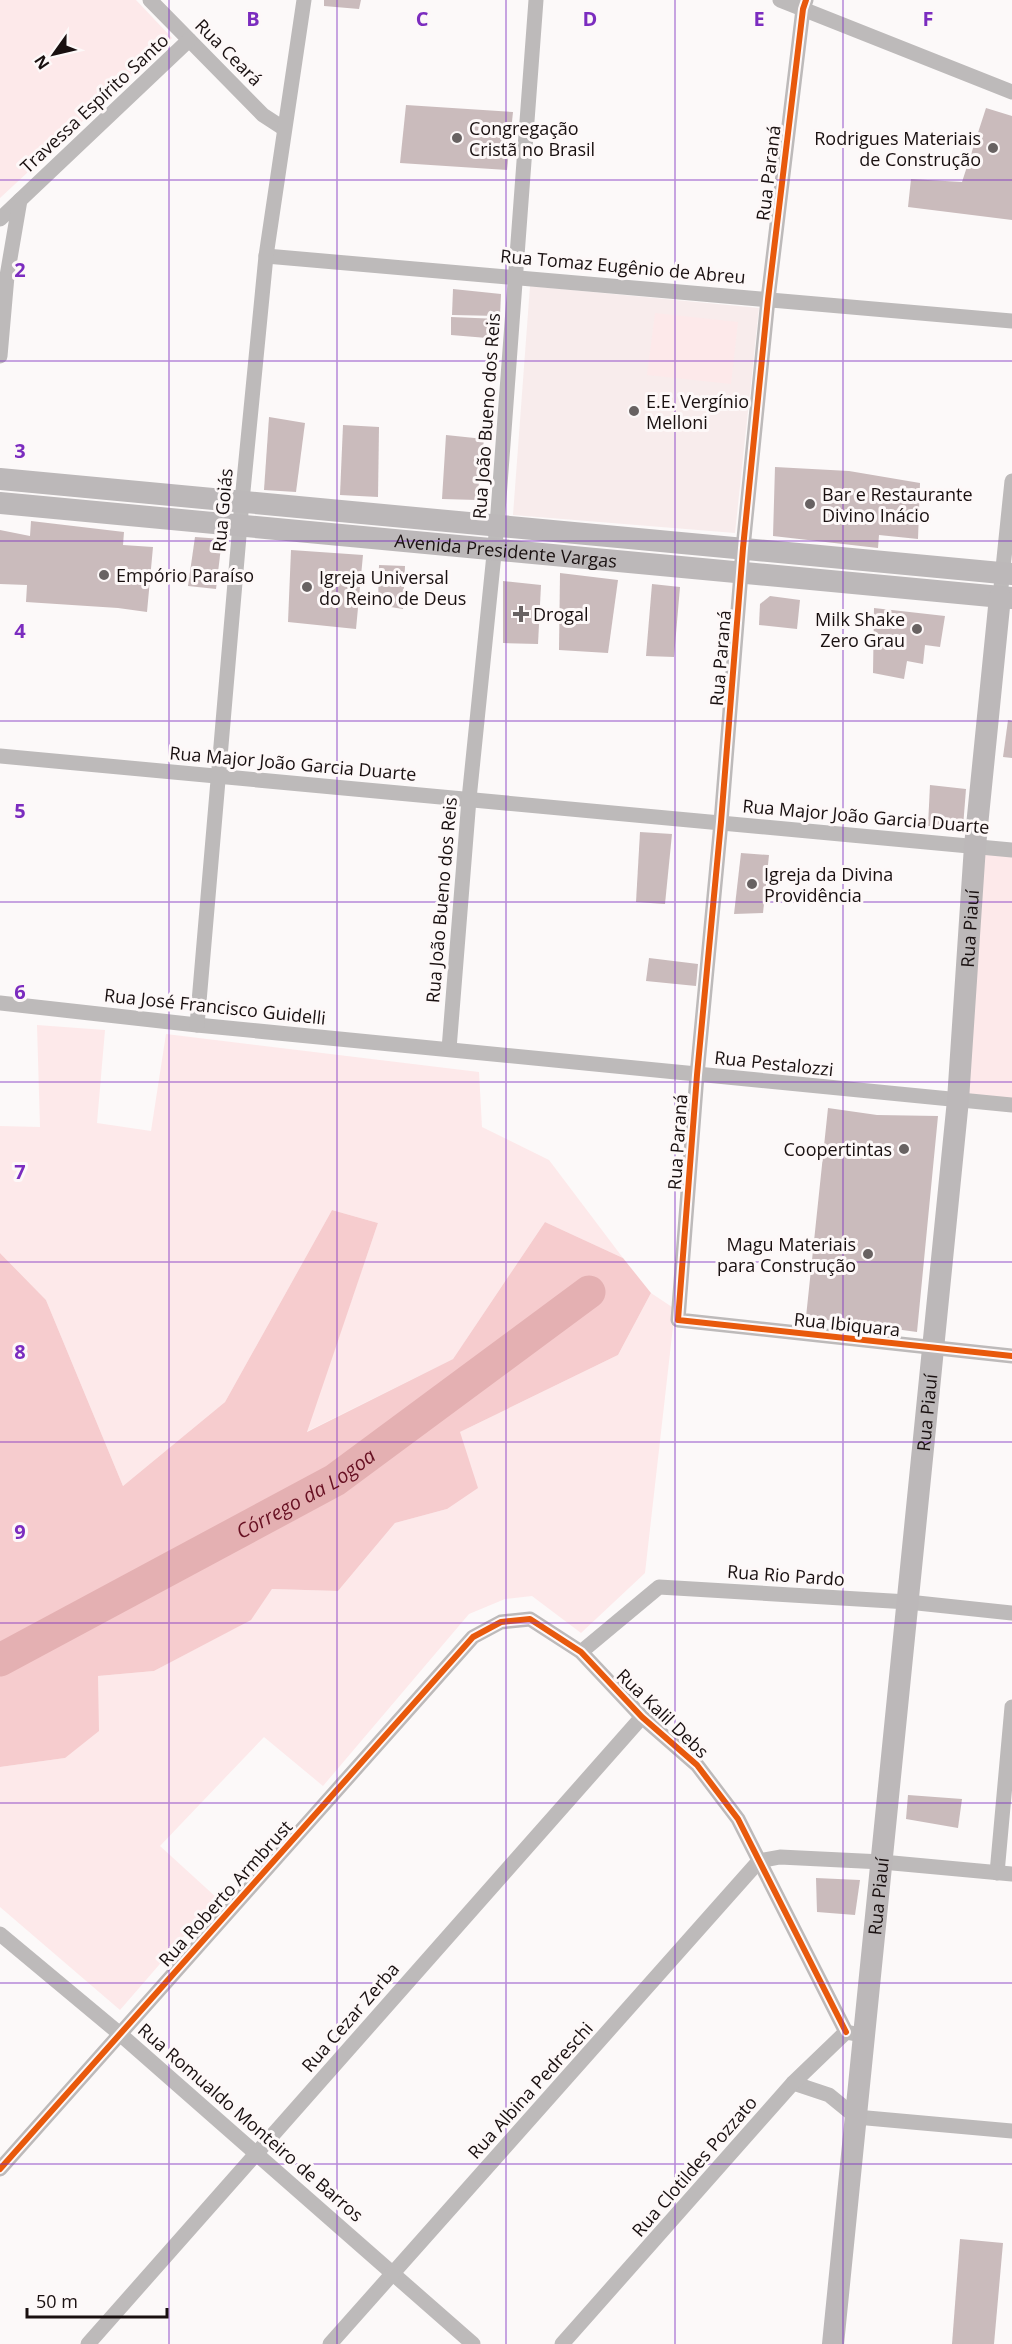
<svg xmlns="http://www.w3.org/2000/svg" width="1012" height="2344" font-family="'Open Sans',sans-serif">
<rect width="100%" height="100%" fill="#fcf9f9"/>
<path fill="#f8ecec" d="M530 286 759 308 735 533 513 515Z"/>
<g fill="#fde9ea">
<path d="M0 0H136L172 38 0 198Z"/>
<path d="M655 313 738 322 731 384 647 375Z"/>
<path d="M975 846 1012 850V1105L958 1100Z"/>
<path d="M37 1025 105 1030 97 1123 151 1131 166 1034 479 1072 482 1127 549 1160 623 1258 545 1222 453 1359 306 1432 378 1223 332 1210 225 1402 123 1486 46 1300 0 1253V1126L40 1127Z"/>
<path d="M651 1293 675 1309 645 1573 581 1633 532 1596 505 1599 469 1614 323 1786 264 1737 160 1846 217 1898 120 2010 0 1907V1767L65 1758 98 1676 154 1671 250 1620 272 1589 338 1591 395 1523 447 1509 460 1432 618 1355Z"/>
</g>
<path fill="#f6ccce" d="M332 1210 378 1223 307 1432 453 1359 545 1222 623 1258 651 1293 618 1355 460 1432 478 1488 447 1509 395 1523 338 1591 272 1589 251 1620 154 1671 98 1676 99 1731 65 1758 0 1767V1253L46 1300 123 1486 225 1402Z"/>
<g fill="none" stroke-linecap="round" stroke-linejoin="round">
<path stroke="#e4b0b2" stroke-width="33" id="s1" d="M0 1660 335 1480 589 1292"/>
</g>
<g fill="#cabbbc">
<path d="M324 0H361L359 9 324 6Z"/>
<path d="M406 105 513 112 507 170 400 163Z"/>
<path d="M986 108 1012 116V220L908 207 911 179 962 182Z"/>
<path d="M453 289 501 294 500 316 452 315Z"/>
<path d="M451 317 499 319V339L451 335Z"/>
<path d="M269 417 305 423 296 492 264 490Z"/>
<path d="M343 425 379 427 378 497 340 495Z"/>
<path d="M446 435 484 439 477 500 442 499Z"/>
<path d="M775 467 849 471 920 483 918 539 879 535 878 548 773 536Z"/>
<path d="M31 521 124 532 123 545 153 547 147 612 118 608 26 602 27 585 0 584V530L30 536Z"/>
<path d="M195 537 222 539 216 589 188 586Z"/>
<path d="M291 550 363 555 356 629 288 622Z"/>
<path d="M379 565 405 566 403 609 378 605Z"/>
<path d="M560 573 618 580 608 653 559 650Z"/>
<path d="M503 581 541 585 538 644 503 643Z"/>
<path d="M652 584 680 587 674 657 646 656Z"/>
<path d="M770 596 800 600 797 629 759 625 760 604Z"/>
<path d="M874 608 945 616 940 647 925 645 923 664 907 661 904 679 873 673Z"/>
<path d="M1008 720 1012 721V758L1003 757Z"/>
<path d="M930 785 966 789 963 827 928 826Z"/>
<path d="M640 832 672 834 665 904 636 902Z"/>
<path d="M741 853 769 855 763 913 734 914Z"/>
<path d="M649 958 698 964 696 986 646 981Z"/>
<path d="M828 1108 877 1115 938 1116 917 1332 806 1317Z"/>
<path d="M908 1795 962 1799 958 1828 906 1819Z"/>
<path d="M816 1878 860 1880 855 1915 817 1912Z"/>
<path d="M960 2239 1003 2243 994 2344H952Z"/>
</g>
<g fill="none" stroke-linecap="round" stroke-linejoin="round">
<g stroke="#bdbaba" stroke-width="15">
<path d="M150 0 263 115 283 128"/>
<path d="M780 0 1012 92"/>
<path d="M806 0 803 9 768 299 743 548 721 822 697 1075 678 1320 1012 1356"/>
<path d="M0 219 189 40"/>
<path d="M266 256 1012 321"/>
<path d="M0 356 7 276 20 200"/>
<path d="M1000 597 1012 481"/>
<path d="M0 756 1012 850"/>
<path d="M0 1003 197 1025 1012 1105"/>
<path d="M197 1025 242 501 266 256 304 0"/>
<path d="M449 1049 469 799 497 525 536 0"/>
<path d="M581 1652 659 1587 908 1602 1012 1613"/>
<path d="M997 1873 1012 1707"/>
<path d="M0 1934 120 2034 473 2344"/>
<path d="M793 2083 829 2095 856 2117 1012 2131"/>
<path d="M0 2169 473 1637 501 1622 530 1619 581 1652 642 1717 697 1765 738 1819 846 2032"/>
<path d="M88 2344 642 1717"/>
<path d="M330 2344 759 1861 780 1857 882 1862 1012 1874"/>
<path d="M562 2344 793 2083 846 2032 856 2034"/>
</g>
<g stroke="#bcb8b9" stroke-width="22">
<path d="M0 479 1012 574"/>
<path id="s2" d="M0 503 1012 598"/>
<path id="s3" d="M833 2344 958 1100 975 846 1000 597"/>
</g>
<defs>
<g id="cycleway">
<path d="M806 0 803 9 768 299 743 548 721 822 697 1075 678 1320 1012 1356"/>
<path d="M0 2169 473 1637 501 1622 530 1619 581 1652 642 1717 697 1765 738 1819 846 2032"/>
</g>
</defs>
<use href="#cycleway" stroke="#fdf8f8" stroke-width="10"/>
<use href="#cycleway" stroke="#e8590c" stroke-width="6"/>
</g>
<path fill="none" stroke="#7b2cbf" stroke-width="1.5" stroke-opacity="0.55" d="M169 0V2344M337 0V2344M506 0V2344M675 0V2344M843 0V2344M0 180H1012M0 361H1012M0 541H1012M0 721H1012M0 902H1012M0 1082H1012M0 1262H1012M0 1442H1012M0 1623H1012M0 1803H1012M0 1983H1012M0 2164H1012"/>
<g fill="#686262" stroke="#fdf8f8" stroke-width="2">
<circle cx="457" cy="138" r="6"/>
<circle cx="993" cy="148" r="6"/>
<circle cx="634" cy="411" r="6"/>
<circle cx="810" cy="504" r="6"/>
<circle cx="104" cy="575" r="6"/>
<circle cx="307" cy="587" r="6"/>
<path d="M518 605h6v6h6v6h-6v6h-6v-6h-6v-6h6z"/>
<circle cx="917" cy="629" r="6"/>
<circle cx="752" cy="884" r="6"/>
<circle cx="904" cy="1149" r="6"/>
<circle cx="868" cy="1254" r="6"/>
</g>
<g text-anchor="middle" dominant-baseline="central" stroke-width="6" stroke-linejoin="round" paint-order="stroke">
<g font-size="18" fill="#191010" stroke="#fdf8f8">
<text transform="translate(229 52) rotate(45)">Rua Ceará</text>
<text transform="translate(94 103) rotate(-43)">Travessa Espírito Santo</text>
<text transform="translate(768 173) rotate(-83)">Rua Paraná</text>
<text transform="translate(623 266) rotate(5)">Rua Tomaz Eugênio de Abreu</text>
<text transform="translate(486 416) rotate(-86)">Rua João Bueno dos Reis</text>
<text transform="translate(222 510) rotate(-85)">Rua Goiás</text>
<text stroke="none"><textPath href="#s2" startOffset="508">Avenida Presidente Vargas</textPath></text>
<text transform="translate(720 658) rotate(-85)">Rua Paraná</text>
<text transform="translate(293 763) rotate(5)">Rua Major João Garcia Duarte</text>
<text transform="translate(866 816) rotate(5)">Rua Major João Garcia Duarte</text>
<text transform="translate(441 900) rotate(-85)">Rua João Bueno dos Reis</text>
<text stroke="none"><textPath href="#s3" startOffset="1422">Rua Piauí</textPath></text>
<text transform="translate(215 1006) rotate(6)">Rua José Francisco Guidelli</text>
<text transform="translate(774 1063) rotate(6)">Rua Pestalozzi</text>
<text transform="translate(677 1142) rotate(-86)">Rua Paraná</text>
<text transform="translate(847 1324) rotate(6)">Rua Ibiquara</text>
<text stroke="none"><textPath href="#s3" startOffset="936">Rua Piauí</textPath></text>
<text transform="translate(786 1575) rotate(4)">Rua Rio Pardo</text>
<text transform="translate(663 1713) rotate(44)">Rua Kalil Debs</text>
<text transform="translate(225 1893) rotate(-48)">Rua Roberto Armbrust</text>
<text stroke="none"><textPath href="#s3" startOffset="450">Rua Piauí</textPath></text>
<text transform="translate(350 2017) rotate(-49)">Rua Cezar Zerba</text>
<text transform="translate(530 2090) rotate(-48)">Rua Albina Pedreschi</text>
<text transform="translate(251 2122) rotate(41)">Rua Romualdo Monteiro de Barros</text>
<text transform="translate(694 2166) rotate(-49)">Rua Clotildes Pozzato</text>
</g>
<g font-size="18" fill="#191010" stroke="#fdf8f8" text-anchor="start">
<text x="469" y="128">Congregação<tspan x="469" dy="21">Cristã no Brasil</tspan></text>
<text x="981" y="138" text-anchor="end">Rodrigues Materiais<tspan x="981" dy="21">de Construção</tspan></text>
<text x="646" y="401">E.E. Vergínio<tspan x="646" dy="21">Melloni</tspan></text>
<text x="822" y="494">Bar e Restaurante<tspan x="822" dy="21">Divino Inácio</tspan></text>
<text x="116" y="575">Empório Paraíso</text>
<text x="319" y="577">Igreja Universal<tspan x="319" dy="21">do Reino de Deus</tspan></text>
<text x="533" y="614">Drogal</text>
<text x="905" y="619" text-anchor="end">Milk Shake<tspan x="905" dy="21">Zero Grau</tspan></text>
<text x="764" y="874">Igreja da Divina<tspan x="764" dy="21">Providência</tspan></text>
<text x="892" y="1149" text-anchor="end">Coopertintas</text>
<text x="856" y="1244" text-anchor="end">Magu Materiais<tspan x="856" dy="21">para Construção</tspan></text>
</g>
<g font-size="20" font-style="italic" fill="#671022" stroke="#fdf8f8">
<text stroke="none"><textPath href="#s1" startOffset="348">Córrego da Logoa</textPath></text>
</g>
</g>
<g font-size="20" text-anchor="middle" font-weight="bold" fill="#7b2cbf" stroke="#fdf8f8" stroke-width="6" stroke-linejoin="round" paint-order="stroke">
<text x="253" y="26">B</text>
<text x="422" y="26">C</text>
<text x="590" y="26">D</text>
<text x="759" y="26">E</text>
<text x="928" y="26">F</text>
<text x="20" y="277">2</text>
<text x="20" y="458">3</text>
<text x="20" y="638">4</text>
<text x="20" y="818">5</text>
<text x="20" y="999">6</text>
<text x="20" y="1179">7</text>
<text x="20" y="1359">8</text>
<text x="20" y="1539">9</text>
</g>
<g transform="translate(54 54) rotate(236)" stroke="#fdf8f8" stroke-width="4.5" paint-order="stroke">
<path d="M0-4.5L10 22L0 15L-10 22Z" fill="#191010"/>
<text y="-9" font-size="16" font-weight="bold" text-anchor="middle" fill="#191010">N</text>
</g>
<path d="M27 2308v9h140v-9" fill="none" stroke="#191010" stroke-width="3"/>
<text x="36" y="2308" font-size="18" fill="#191010" stroke="#fdf8f8" stroke-width="4.5" paint-order="stroke">50 m</text>
</svg>
